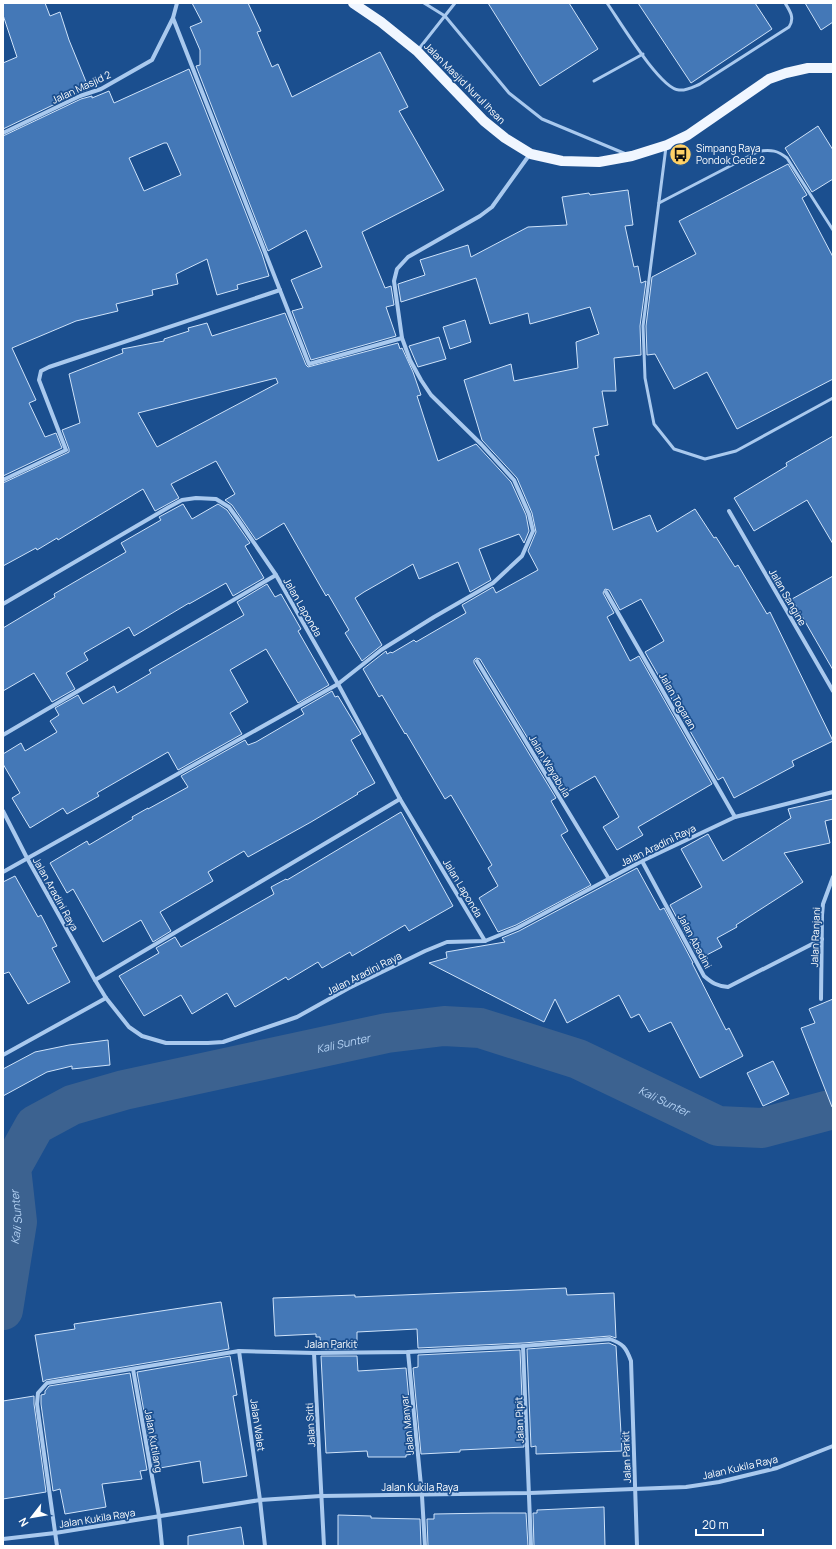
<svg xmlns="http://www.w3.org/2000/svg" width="836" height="1549" font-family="Manrope,sans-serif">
<rect width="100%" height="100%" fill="#1b4f8f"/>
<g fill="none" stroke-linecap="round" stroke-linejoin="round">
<path stroke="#3c6290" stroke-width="40" id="s1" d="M3 1310 17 1222 11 1168 35 1125 72 1105 124 1090 387 1033 444 1026 480 1028 578 1059 718 1126 762 1128 833 1109"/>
</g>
<g fill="#4478b7" stroke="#cfe3fa" fill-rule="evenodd">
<path d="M3 3H45L50 16 60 12 69 40 89 89 78 93 3 129V63L17 57 3 15Z"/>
<path d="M192 3H248L261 31 257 32 272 67 278 64 292 97 380 52 408 107 399 111 444 190 362 232 385 288 391 286 394 305 386 307 396 336 311 360 292 311 303 308 291 280 322 267 306 230 268 251 196 66 200 65V50L190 27 202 22Z"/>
<path d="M488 3H569L598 49 540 86Z"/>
<path d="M638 3H755L772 29 691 83Z"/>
<path d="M805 3H833V22L821 30Z"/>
<path d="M189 69 262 254 269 276 237 285 238 289 217 295 207 259 176 274 178 284 152 290 153 295 116 304 118 311 76 321 12 348 36 400 29 403 45 437 56 433 62 448 3 476V136L81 99 92 96V98L109 91 114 103ZM164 143H167L181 175 144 191 129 158Z"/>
<path d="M818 126 833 150V179L812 192 785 148Z"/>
<path d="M788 164 807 195 802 198 833 257V379L737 429 707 372 674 389 655 354 647 355 646 326 652 277 696 254 679 221Z"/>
<path d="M628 190 633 225 625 226 634 267 638 266 641 283 646 281 640 326 641 355 614 358 616 391H602L608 425 593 428 599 455 595 456 613 530 650 515 657 532 695 509 714 538 716 537 735 567 738 565 767 614 770 612 833 741 792 761 794 766 734 798 723 777 718 780 645 652 664 641 641 599 620 610 609 590 605 589 603 593 614 613 607 617 630 661 639 656 712 784 638 827 643 835 617 850 603 827 619 817 595 776 562 795 480 659 476 658 474 660V663L556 798 551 801 568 831 561 835 591 885 516 925 498 932 479 898 498 886 488 868 492 865 451 795 445 799 406 733 405 734 382 695 379 697 363 669 386 651 387 654 391 652 392 653 414 640 416 642 466 613 462 605 493 587 496 593 538 570 528 551 536 532 532 513 517 478 482 440 464 380 511 364 514 381 578 368 576 342 599 334 590 307 530 324 528 313 490 324 476 278 401 302 398 284 425 275 420 260 468 245 471 257 528 227 567 225 562 197 589 193 590 195Z"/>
<path d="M285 313 306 365 308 367 398 343 400 349 402 348 413 372 421 395 417 396 438 461 476 444 511 482 526 515 529 531 524 543 519 534 479 549 491 580 470 592 458 562 419 579 413 564 364 592 355 598 382 645 362 661 345 633 349 630 328 594 326 596 284 523 256 540 232 505 225 500 235 494 216 461 171 484 179 498 155 511 143 489 58 540 57 538 37 550 36 548 3 566V483L69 452V449L62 430 80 423 69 374 123 353 122 349 164 341V339L189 331 188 328 207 323 212 336ZM276 378 278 383 157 447 138 413Z"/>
<path d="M465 320 471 342 450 349 443 327Z"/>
<path d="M439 337 446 359 418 367 409 346Z"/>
<path d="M833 436V544L807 500 754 531 734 498 787 466 786 463Z"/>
<path d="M183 504 192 519 218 504 227 510 250 543 245 546 264 578 233 596 226 583 189 604V603L134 636 129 627 84 653 88 660 66 673 75 689 52 702 34 673 3 691V628L55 597 54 594 126 552 121 543 161 520 159 517Z"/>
<path d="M833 576V670L792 599Z"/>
<path d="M267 584 275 597 281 594 301 629 298 631 329 685 298 703 266 649 230 670 248 702 230 713 242 734 178 770 168 752 97 793 99 796 67 814 63 808 30 828 12 798 20 793 3 764V754L21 743 25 751 57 732 50 721 59 715 55 708 78 695 83 704 114 686 117 693 151 673 149 670 244 615 237 602Z"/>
<path d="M332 691 335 697 338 696 361 734 351 740 375 783 357 793 358 794 311 822 248 857 244 851 208 872 213 881 160 912 171 931 153 942 141 920 103 942 73 889 67 893 50 863 87 841 89 845 133 819 132 817 148 808V809L188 787 181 776 245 740 248 745 256 742 304 714 301 709Z"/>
<path d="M833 799V819L825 821 830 843 784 853 803 882 736 925 737 927 717 938 722 947 699 959 670 905 702 887 681 849 708 834 723 861 791 818 788 809Z"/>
<path d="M401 812 453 906 409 931 405 925 352 956 350 952 322 968 318 962 288 980 286 977 235 1007 227 993 192 1014 181 995 144 1016 119 976 159 953 156 948 175 937 181 947 274 894 271 887 286 879 287 880Z"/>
<path d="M637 868 660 910 664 908 693 963H692L726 1030 729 1028 743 1056 700 1078 671 1022 649 1032 639 1014 631 1018 619 995 567 1023 555 999 544 1022 429 963 447 958 446 952 505 942 502 938 519 931Z"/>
<path d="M15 876 38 917 41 915 57 946 52 948 70 982 28 1004 9 972 3 974V882Z"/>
<path d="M833 999V1107H832L801 1028 815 1023 809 1009Z"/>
<path d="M108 1040 110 1065 72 1069V1066L47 1072 3 1096V1069L35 1052 69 1045Z"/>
<path d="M773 1061 789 1094 763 1106 747 1073Z"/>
<path d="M566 1288 567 1295 614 1293 616 1338 610 1336 523 1343 418 1348 417 1329 357 1332V1349H321L320 1337H316V1334L275 1336 273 1298 355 1295V1297Z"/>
<path d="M221 1302 229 1349 46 1380 43 1382 35 1335 75 1329 74 1324Z"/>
<path d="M609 1343 616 1346 622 1451 536 1454V1446L531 1447 527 1349Z"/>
<path d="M520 1350 524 1447 460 1450V1452L421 1454 413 1368 418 1367V1355Z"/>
<path d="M230 1356 237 1395 233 1396 247 1476 203 1483 200 1461 154 1469 137 1372Z"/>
<path d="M321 1356H357L358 1371 406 1368 414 1454 406 1455V1457H368L367 1451 326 1453Z"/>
<path d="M130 1373 147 1470 140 1471 142 1479 102 1484 106 1507 65 1514 60 1489 53 1491 41 1404V1395L45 1394V1391L49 1386Z"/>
<path d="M34 1396V1404L46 1492 3 1499V1401Z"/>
<path d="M604 1507 605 1546H534L533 1513H537V1510Z"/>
<path d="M492 1513H526L528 1546H428L427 1519H434V1514Z"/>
<path d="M338 1515 371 1516V1518L420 1519 421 1546H338Z"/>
<path d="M241 1527 244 1546H188V1536Z"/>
</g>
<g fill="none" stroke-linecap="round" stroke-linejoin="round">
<g stroke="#a9c9ee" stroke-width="3">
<path d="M424 3 445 16 509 93 542 119 626 154"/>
<path d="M607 3C619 20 660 89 679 90 686 91 693 87 700 84L789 27C795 18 790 11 785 3"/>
<path d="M418 50 455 3"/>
<path d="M594 81 643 54"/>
<path d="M666 147 643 326 645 378 654 424 674 449 705 459 736 451 833 398"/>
<path d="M659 203 759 151C772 150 777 150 787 158L833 230"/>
</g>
<g stroke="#a9c9ee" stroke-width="4">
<path d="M173 18 309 364 402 338"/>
<path d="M3 133 80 96 101 89 152 60 173 18 177 3"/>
<path d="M3 480 66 450 39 380 41 371 49 367 280 290"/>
<path d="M729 511 833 691"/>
<path d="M606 592 735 817"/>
<path d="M3 604 169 507 182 500 196 498 216 499 229 507 237 518 276 575 338 684 400 799 485 941"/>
<path d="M477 661 609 879"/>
<path d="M3 735 276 575"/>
<path d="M3 811 27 858 95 980 106 998 129 1027 142 1036 166 1043H208L223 1042 297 1017 349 988 425 951 447 942 485 941 517 928 642 861 735 817 833 792"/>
<path d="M642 861 704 976C712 983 717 986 728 987L822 939"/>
<path d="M3 872 338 684 381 650 434 617 493 583 522 556 533 531 529 514 514 480 481 444 431 395 421 380 410 360 402 338 394 281 397 269 408 257 480 216 492 207 530 154"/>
<path d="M95 980 400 799"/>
<path d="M821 999 822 915 823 904 833 877"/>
<path d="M3 1055 106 998"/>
<path d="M523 1346 531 1546"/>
<path d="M239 1351 260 1500 265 1546"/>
<path d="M408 1352 422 1496 425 1546"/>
<path d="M314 1353 324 1546"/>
<path d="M133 1369 159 1516 162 1546"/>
<path d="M3 1539 55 1533 260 1500 321 1496 530 1493 686 1487 719 1482 777 1468 833 1446"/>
<path d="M57 1546 37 1404 38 1393 47 1383 239 1351 314 1353 408 1352 523 1346 610 1339C623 1344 626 1347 631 1361L637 1546"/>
</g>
<path stroke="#f0f6ff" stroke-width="10" d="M353 3 381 22 417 51 484 121 505 138 531 154 562 161 599 162 632 156 667 145 688 135 769 79 786 73 808 68H833"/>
</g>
<defs>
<symbol id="bus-disc" viewBox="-11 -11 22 22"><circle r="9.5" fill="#ffd166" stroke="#1b4f8f"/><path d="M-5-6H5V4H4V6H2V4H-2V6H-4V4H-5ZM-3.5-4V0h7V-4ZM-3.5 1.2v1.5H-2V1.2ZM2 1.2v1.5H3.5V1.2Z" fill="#111"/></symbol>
</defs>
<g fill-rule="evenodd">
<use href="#bus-disc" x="668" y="142" width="25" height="25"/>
</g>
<g text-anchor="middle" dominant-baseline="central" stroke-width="3.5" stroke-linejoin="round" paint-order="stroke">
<g font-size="10" fill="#fff" stroke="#1b4f8f">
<text transform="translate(465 83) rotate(45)">Jalan Masjid Nurul Ihsan</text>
<text transform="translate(81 87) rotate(-25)">Jalan Masjid 2</text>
<text transform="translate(788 597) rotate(60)">Jalan Sangine</text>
<text transform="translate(303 607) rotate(60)">Jalan Laponda</text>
<text transform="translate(678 701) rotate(60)">Jalan Togaran</text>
<text transform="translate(550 766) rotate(59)">Jalan Wayabula</text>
<text transform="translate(658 845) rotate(-26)">Jalan Aradini Raya</text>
<text transform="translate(463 888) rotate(59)">Jalan Laponda</text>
<text transform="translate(56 894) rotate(61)">Jalan Aradini Raya</text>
<text transform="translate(815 937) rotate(-88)">Jalan Ranjani</text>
<text transform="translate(695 941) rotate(62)">Jalan Abadini</text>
<text transform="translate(364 973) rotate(-27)">Jalan Aradini Raya</text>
<text x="331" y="1344">Jalan Parkit</text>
<text transform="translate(519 1420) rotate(-92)">Jalan Pipit</text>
<text transform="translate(258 1425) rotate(82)">Jalan Walet</text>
<text transform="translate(310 1425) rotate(-93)">Jalan Sriti</text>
<text transform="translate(407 1425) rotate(-96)">Jalan Manyar</text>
<text transform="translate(154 1441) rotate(80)">Jalan Kutilang</text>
<text transform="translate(626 1457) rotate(-92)">Jalan Parkit</text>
<text transform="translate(740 1467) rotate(-13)">Jalan Kukila Raya</text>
<text x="420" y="1487">Jalan Kukila Raya</text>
<text transform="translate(97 1518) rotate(-9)">Jalan Kukila Raya</text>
</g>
<g font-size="10" fill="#fff" stroke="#1b4f8f" text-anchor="start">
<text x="696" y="148">Simpang Raya<tspan x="696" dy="12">Pondok Gede 2</tspan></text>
</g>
<g font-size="11" font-style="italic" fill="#b5d3f5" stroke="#1b4f8f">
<text stroke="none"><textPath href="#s1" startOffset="513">Kali Sunter</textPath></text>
<text stroke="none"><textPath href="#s1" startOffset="850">Kali Sunter</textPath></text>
<text stroke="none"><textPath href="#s1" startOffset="94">Kali Sunter</textPath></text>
</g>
</g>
<rect width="836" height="1549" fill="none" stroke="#ffffff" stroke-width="8"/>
<g transform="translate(32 1517) rotate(239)" stroke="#1b4f8f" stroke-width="3" paint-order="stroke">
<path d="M0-3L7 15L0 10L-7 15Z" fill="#ffffff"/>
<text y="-6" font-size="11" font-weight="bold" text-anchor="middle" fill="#ffffff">N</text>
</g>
<path d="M696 1529v6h67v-6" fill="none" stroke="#ffffff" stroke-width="2"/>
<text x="702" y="1529" font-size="12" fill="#ffffff" stroke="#1b4f8f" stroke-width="3" paint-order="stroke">20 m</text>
</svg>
